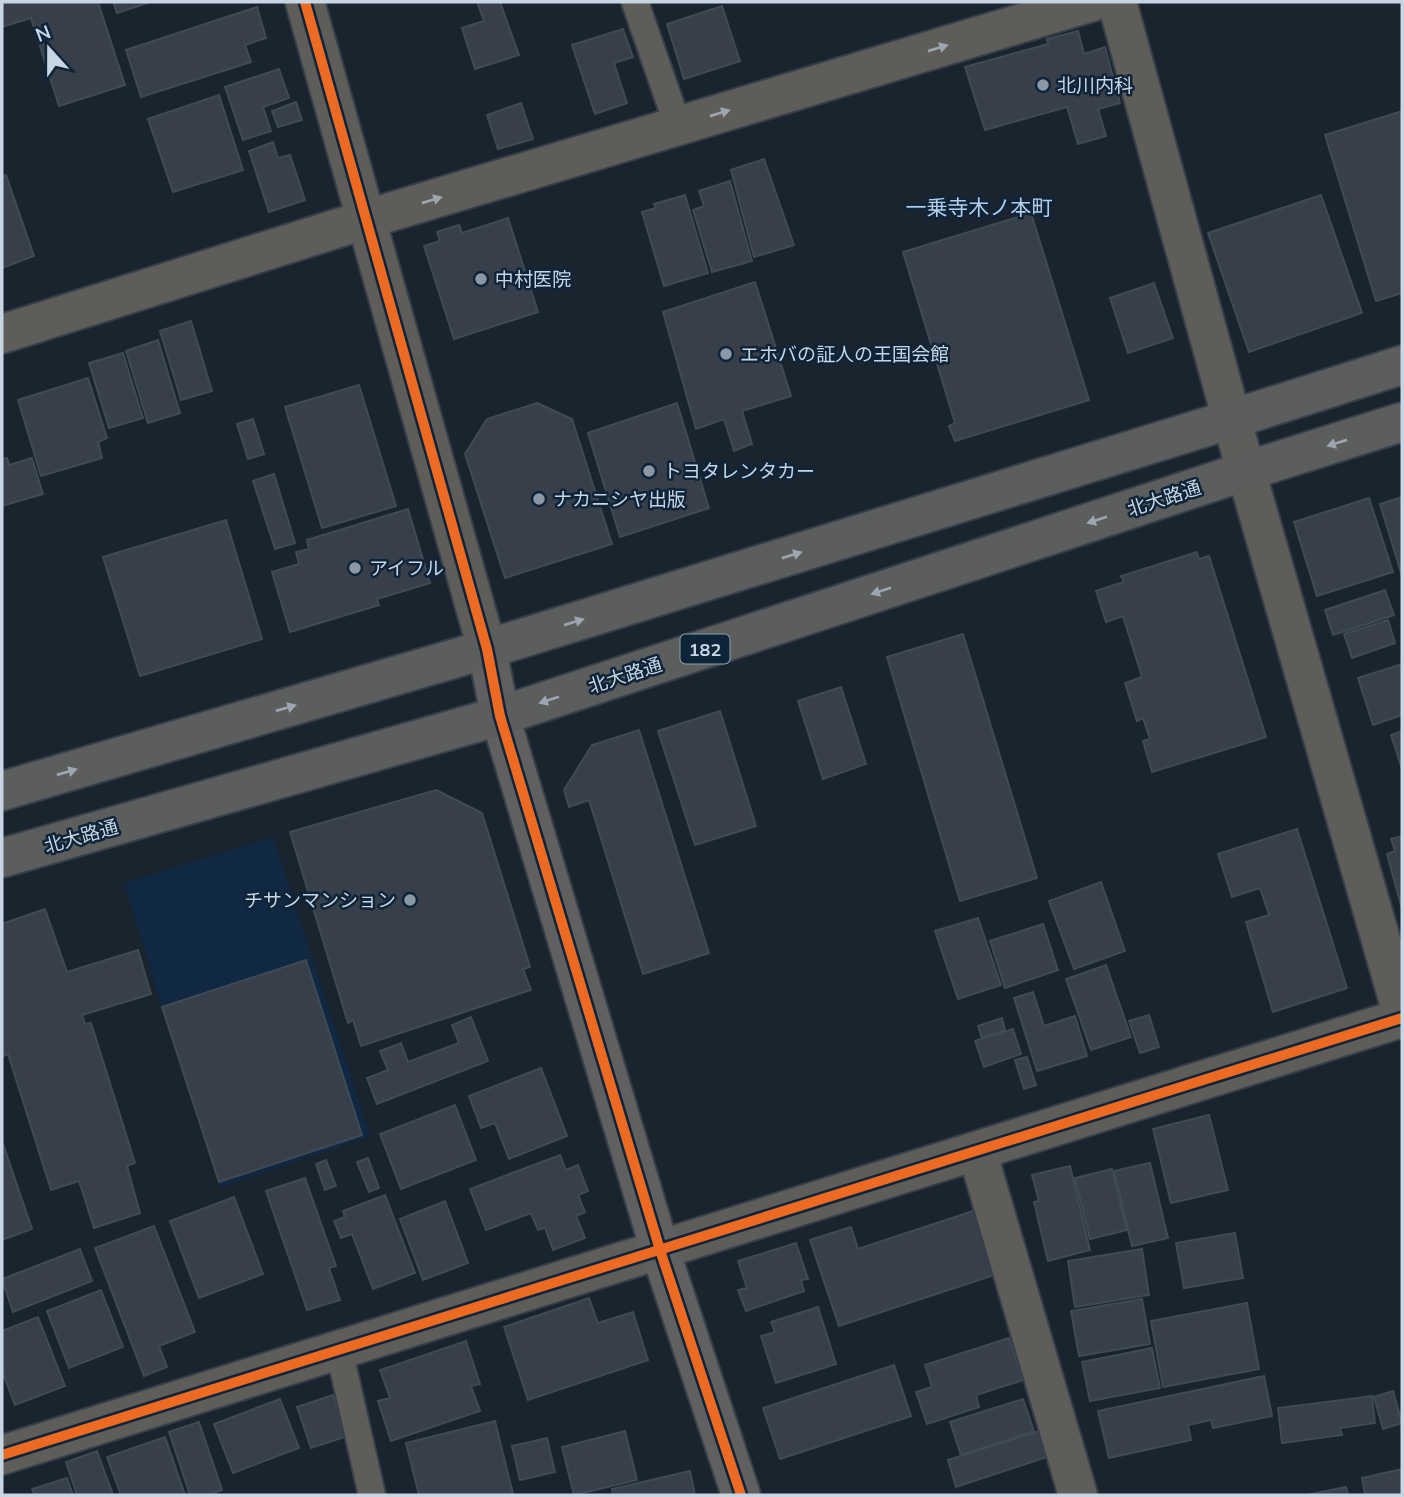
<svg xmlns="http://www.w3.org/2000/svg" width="1404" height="1497" font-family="Mulish,'Noto Sans JP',sans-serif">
<rect width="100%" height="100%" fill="#19242f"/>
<path fill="#102841" d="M273 837 370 1136 221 1187 162 1007 124 883Z"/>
<g fill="#37404a" stroke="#404a54" stroke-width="2">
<path d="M2 2H98L125 85 59 106 31 18 2 27Z"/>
<path d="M113 2H151L117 13Z"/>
<path d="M477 2H500L519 55 475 69 462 28 484 21Z"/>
<path d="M722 6 740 61 684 79 667 24Z"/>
<path d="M257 7 266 38 245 45 251 62 141 97 126 50Z"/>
<path d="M623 29 633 57 614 63 627 103 595 114 572 45Z"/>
<path d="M1078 31 1084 54 1105 47 1120 103 1098 109 1106 136 1078 144 1067 107 985 130 965 67 1048 44 1047 39Z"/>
<path d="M279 69 289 98 263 107 271 131 243 140 225 87Z"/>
<path d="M219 95 243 170 173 192 148 119Z"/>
<path d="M296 102 302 120 278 127 272 111Z"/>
<path d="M521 103 533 139 498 149 487 115Z"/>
<path d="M1402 111V293L1376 301 1325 135Z"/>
<path d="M273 142 278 158 290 155 305 200 269 212 249 151Z"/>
<path d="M764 159 794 245 754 257 731 170Z"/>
<path d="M6 175 34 256 2 268V177Z"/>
<path d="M730 181 752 261 712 272 693 210 704 206 699 191Z"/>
<path d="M685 195 708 273 664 286 642 212 656 208 654 204Z"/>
<path d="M1321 195 1362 313 1249 352 1208 233Z"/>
<path d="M1031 213 1089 400 955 441 949 426 955 423 903 252Z"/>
<path d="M508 218 538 312 454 339 424 246 440 241 437 232 459 225 462 233Z"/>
<path d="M755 282 791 396 742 411 752 444 734 451 724 419 696 429 663 312Z"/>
<path d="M1154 283 1173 338 1128 353 1110 298Z"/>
<path d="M191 321 212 391 181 400 160 331Z"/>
<path d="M158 340 180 413 148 423 126 351Z"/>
<path d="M123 353 143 418 109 428 89 363Z"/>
<path d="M88 378 107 438 98 442 102 458 41 476 18 400Z"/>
<path d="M359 385 396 506 322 528 285 407Z"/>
<path d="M537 403 572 419 612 544 505 578 465 454 487 419Z"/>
<path d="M677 403 709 508 620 537 588 433Z"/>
<path d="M253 419 264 454 248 459 237 424Z"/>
<path d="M7 458 9 465 32 458 43 494 2 506V459Z"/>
<path d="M274 474 295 543 275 549 253 481Z"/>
<path d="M1402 497V576L1380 504Z"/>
<path d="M1369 498 1393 572 1317 596 1294 522Z"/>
<path d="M408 509 430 583 377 599 379 605 290 632 272 572 299 564 296 552 309 549 307 540Z"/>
<path d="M226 520 262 639 140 676 103 557Z"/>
<path d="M1197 552 1199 559 1209 556 1266 737 1152 772 1143 741 1150 739 1143 718 1137 721 1125 683 1142 677 1123 616 1106 622 1096 591 1124 582 1121 576Z"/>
<path d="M1385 590 1394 615 1333 635 1325 610Z"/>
<path d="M1388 620 1395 643 1352 658 1344 634Z"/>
<path d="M963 634 1037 878 960 901 887 657Z"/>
<path d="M1402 664V715L1373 725 1358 678Z"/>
<path d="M841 687 866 764 823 779 798 701Z"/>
<path d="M720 711 756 826 695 845 658 731Z"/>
<path d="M639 730 709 953 643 974 589 800 569 807 564 790 592 745Z"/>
<path d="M1402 731V769L1391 735Z"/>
<path d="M436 790 482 813 530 967 523 969 531 990 361 1046 353 1020 348 1023 290 832Z"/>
<path d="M1297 829 1347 988 1273 1012 1246 922 1269 915 1260 888 1232 897 1218 854Z"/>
<path d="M1402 836V909L1387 854 1395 851 1391 839Z"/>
<path d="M1101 882 1125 951 1074 969 1049 901Z"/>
<path d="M45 909 67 972 138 950 151 994 82 1015 85 1024 91 1023 135 1163 127 1166 140 1213 94 1228 79 1181 51 1190 8 1054 4 1056 2 1048V924Z"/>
<path d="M978 918 1001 985 958 999 935 931Z"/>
<path d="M1043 924 1058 970 1005 988 990 941Z"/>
<path d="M306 960 362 1135 219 1182 162 1007Z"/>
<path d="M1106 965 1131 1037 1091 1050 1066 979Z"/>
<path d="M1033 992 1044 1026 1075 1016 1087 1056 1037 1071 1014 998Z"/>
<path d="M1149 1015 1159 1047 1140 1053 1129 1021Z"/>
<path d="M471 1017 488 1061 377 1104 367 1078 388 1070 380 1051 401 1043 408 1062 459 1043 452 1025Z"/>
<path d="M1002 1018 1005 1030 982 1038 978 1026Z"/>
<path d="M1013 1029 1021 1054 984 1067 975 1041Z"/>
<path d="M1027 1057 1036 1085 1024 1089 1015 1060Z"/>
<path d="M541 1068 567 1136 509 1159 495 1123 481 1128 469 1096Z"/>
<path d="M455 1105 476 1160 401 1189 380 1134Z"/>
<path d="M1209 1115 1228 1190 1171 1203 1153 1129Z"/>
<path d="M2 1141 32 1229 2 1240Z"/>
<path d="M560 1155 566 1170 578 1165 588 1191 578 1195 585 1212 576 1216 585 1238 553 1250 545 1228 538 1230 531 1213 486 1230 470 1189Z"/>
<path d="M368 1158 379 1188 369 1192 357 1162Z"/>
<path d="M326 1160 336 1186 325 1190 316 1164Z"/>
<path d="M1150 1163 1168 1238 1132 1246 1114 1171Z"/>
<path d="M1070 1166 1090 1250 1048 1261 1034 1202 1039 1201 1032 1175Z"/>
<path d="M1112 1169 1127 1230 1090 1239 1075 1178Z"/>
<path d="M305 1178 336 1266 329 1268 340 1300 307 1310 266 1191Z"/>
<path d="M385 1195 415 1273 373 1289 352 1234 341 1238 334 1221 345 1217 343 1211Z"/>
<path d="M234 1197 263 1274 199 1298 170 1221Z"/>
<path d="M445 1201 468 1263 423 1280 400 1219Z"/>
<path d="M982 1208 1003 1272 839 1326 810 1240 851 1227 858 1249Z"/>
<path d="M154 1226 195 1332 159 1346 167 1367 144 1376 95 1248Z"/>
<path d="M1235 1233 1243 1278 1184 1288 1176 1243Z"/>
<path d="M796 1243 808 1279 801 1280 804 1291 746 1311 738 1290 747 1288 738 1261Z"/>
<path d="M80 1249 92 1281 13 1312 2 1279Z"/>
<path d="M1142 1249 1149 1295 1075 1307 1068 1261Z"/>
<path d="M101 1290 123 1347 69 1368 47 1311Z"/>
<path d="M589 1298 598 1323 633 1312 648 1360 528 1400 504 1327Z"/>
<path d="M1142 1299 1150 1344 1079 1356 1071 1311Z"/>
<path d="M1247 1303 1259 1369 1163 1387 1151 1321Z"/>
<path d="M818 1307 836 1364 776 1383 761 1336 775 1332 771 1322Z"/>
<path d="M38 1317 65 1386 15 1405 2 1371V1331Z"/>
<path d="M1009 1338 1023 1380 976 1395 979 1407 927 1424 916 1392 932 1387 925 1365Z"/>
<path d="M466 1341 480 1384 471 1386 480 1411 391 1441 378 1401 390 1398 380 1370Z"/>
<path d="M1152 1348 1160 1388 1090 1401 1082 1362Z"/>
<path d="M894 1365 911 1416 780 1459 763 1408Z"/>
<path d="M1264 1376 1272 1416 1213 1428 1211 1420 1188 1425 1191 1440 1109 1458 1098 1411Z"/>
<path d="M1393 1391 1402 1423 1383 1429 1374 1397Z"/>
<path d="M333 1395 347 1436 311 1448 297 1407Z"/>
<path d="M1372 1396 1375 1423 1340 1428 1342 1435 1282 1443 1278 1408Z"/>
<path d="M280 1399 299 1448 233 1473 214 1424Z"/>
<path d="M1023 1399 1034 1431 961 1455 950 1422Z"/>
<path d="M495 1421 513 1494 419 1495 406 1443Z"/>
<path d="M199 1422 222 1490 208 1495H190L169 1432Z"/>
<path d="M1045 1429 1053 1455 956 1487 948 1460Z"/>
<path d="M625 1431 637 1480 574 1495 562 1447Z"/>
<path d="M165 1437 185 1495H121L107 1457Z"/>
<path d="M547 1438 555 1472 520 1480 512 1446Z"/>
<path d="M97 1451 113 1495H77L66 1462Z"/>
<path d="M1402 1469V1495H1365L1362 1478Z"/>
<path d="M690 1471 695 1495H613L612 1489Z"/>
<path d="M67 1478 73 1495H35L32 1489Z"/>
<path d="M1346 1487 1348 1495H1306Z"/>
</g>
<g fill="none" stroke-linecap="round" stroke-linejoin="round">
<defs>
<g id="lane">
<path d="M635 2 678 126"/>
<path d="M339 1350 372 1495"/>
</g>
<g id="street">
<path d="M305 2 487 649"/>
<path d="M1117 2 1246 471 1402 1013"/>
<path d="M2 334 367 219 1092 2"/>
<path d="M977 1151 1078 1495"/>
<path d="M2 1455 1402 1018"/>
</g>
<path id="secondary" d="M487 649 500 716 660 1250 741 1495"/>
<g id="primary">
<path d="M2 791 487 649 1232 419 1402 365"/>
<path d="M2 858 500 716 1246 471 1402 422"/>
</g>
</defs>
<use href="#lane" stroke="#37404a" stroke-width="30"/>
<use href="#street" stroke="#37404a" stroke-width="42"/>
<use href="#secondary" stroke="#37404a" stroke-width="42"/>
<use href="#primary" stroke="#37404a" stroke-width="42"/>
<use href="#lane" stroke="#5e5d5a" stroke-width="26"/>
<use href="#street" stroke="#5e5d5a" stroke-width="38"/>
<use href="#secondary" stroke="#5f605f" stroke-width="38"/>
<use href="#primary" stroke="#5c5e5e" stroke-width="38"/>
<defs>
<g id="cycleway">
<path d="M305 2 487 649 500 716 660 1250 741 1495"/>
<path d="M2 1455 1402 1018"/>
</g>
</defs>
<use href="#cycleway" stroke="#0f2439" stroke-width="15"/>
<use href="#cycleway" stroke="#ed6a23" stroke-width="10"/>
</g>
<defs><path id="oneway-solid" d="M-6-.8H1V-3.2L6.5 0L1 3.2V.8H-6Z" transform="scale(1.75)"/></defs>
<g fill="#9ea5ac">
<use href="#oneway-solid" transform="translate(938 48) rotate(-17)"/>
<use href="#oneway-solid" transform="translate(720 113) rotate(-17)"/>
<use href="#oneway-solid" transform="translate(432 200) rotate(-17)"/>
</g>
<g fill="#9da5ae">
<use href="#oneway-solid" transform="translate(1337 443) rotate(163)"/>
<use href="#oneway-solid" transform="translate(1097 520) rotate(162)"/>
<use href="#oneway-solid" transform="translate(792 555) rotate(-17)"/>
<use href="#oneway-solid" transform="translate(881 591) rotate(162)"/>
<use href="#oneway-solid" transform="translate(574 622) rotate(-17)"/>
<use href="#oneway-solid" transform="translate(549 700) rotate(162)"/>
<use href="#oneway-solid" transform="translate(286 708) rotate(-16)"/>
<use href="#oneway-solid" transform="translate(67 772) rotate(-16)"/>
</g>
<g fill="#8b97a4" stroke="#0f2439" stroke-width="2.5">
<circle cx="1043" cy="85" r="7"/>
<circle cx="481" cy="279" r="7"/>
<circle cx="726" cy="354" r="7"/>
<circle cx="649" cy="471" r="7"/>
<circle cx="539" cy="499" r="7"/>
<circle cx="355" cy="568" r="7"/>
<circle cx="410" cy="900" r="7"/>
</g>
<g text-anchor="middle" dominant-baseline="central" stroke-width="5" stroke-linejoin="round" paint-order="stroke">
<rect fill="#0f2439" stroke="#90a0b0" stroke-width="2" x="680.5" y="634.5" width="49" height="29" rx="5"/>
<g font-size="18" font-weight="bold" fill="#c8d5e3">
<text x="705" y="649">182</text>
</g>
<g font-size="19" fill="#c8d5e3" stroke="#0f2439" text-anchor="start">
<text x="1057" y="85">北川内科</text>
<text x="495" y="279">中村医院</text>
<text x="740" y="354">エホバの証人の王国会館</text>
<text x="663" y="471">トヨタレンタカー</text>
<text x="553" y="499">ナカニシヤ出版</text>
<text x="369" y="568">アイフル</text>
<text x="396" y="900" text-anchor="end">チサンマンション</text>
</g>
<g font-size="19" fill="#c8d5e3" stroke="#0f2439">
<text transform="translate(1164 498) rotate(-18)">北大路通</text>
<text transform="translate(625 675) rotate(-18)">北大路通</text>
<text transform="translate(81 836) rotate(-16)">北大路通</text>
</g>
<g font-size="21" fill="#b3cde9" stroke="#0f2439">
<text x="979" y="207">一乗寺木ノ本町</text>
</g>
</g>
<rect width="1404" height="1497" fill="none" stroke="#c8d5e3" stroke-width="7"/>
<g transform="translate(49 49) rotate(339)" stroke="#0f2439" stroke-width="5" paint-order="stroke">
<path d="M0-5L12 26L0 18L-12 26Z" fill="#c8d5e3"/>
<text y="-10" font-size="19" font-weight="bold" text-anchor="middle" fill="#c8d5e3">N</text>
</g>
</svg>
